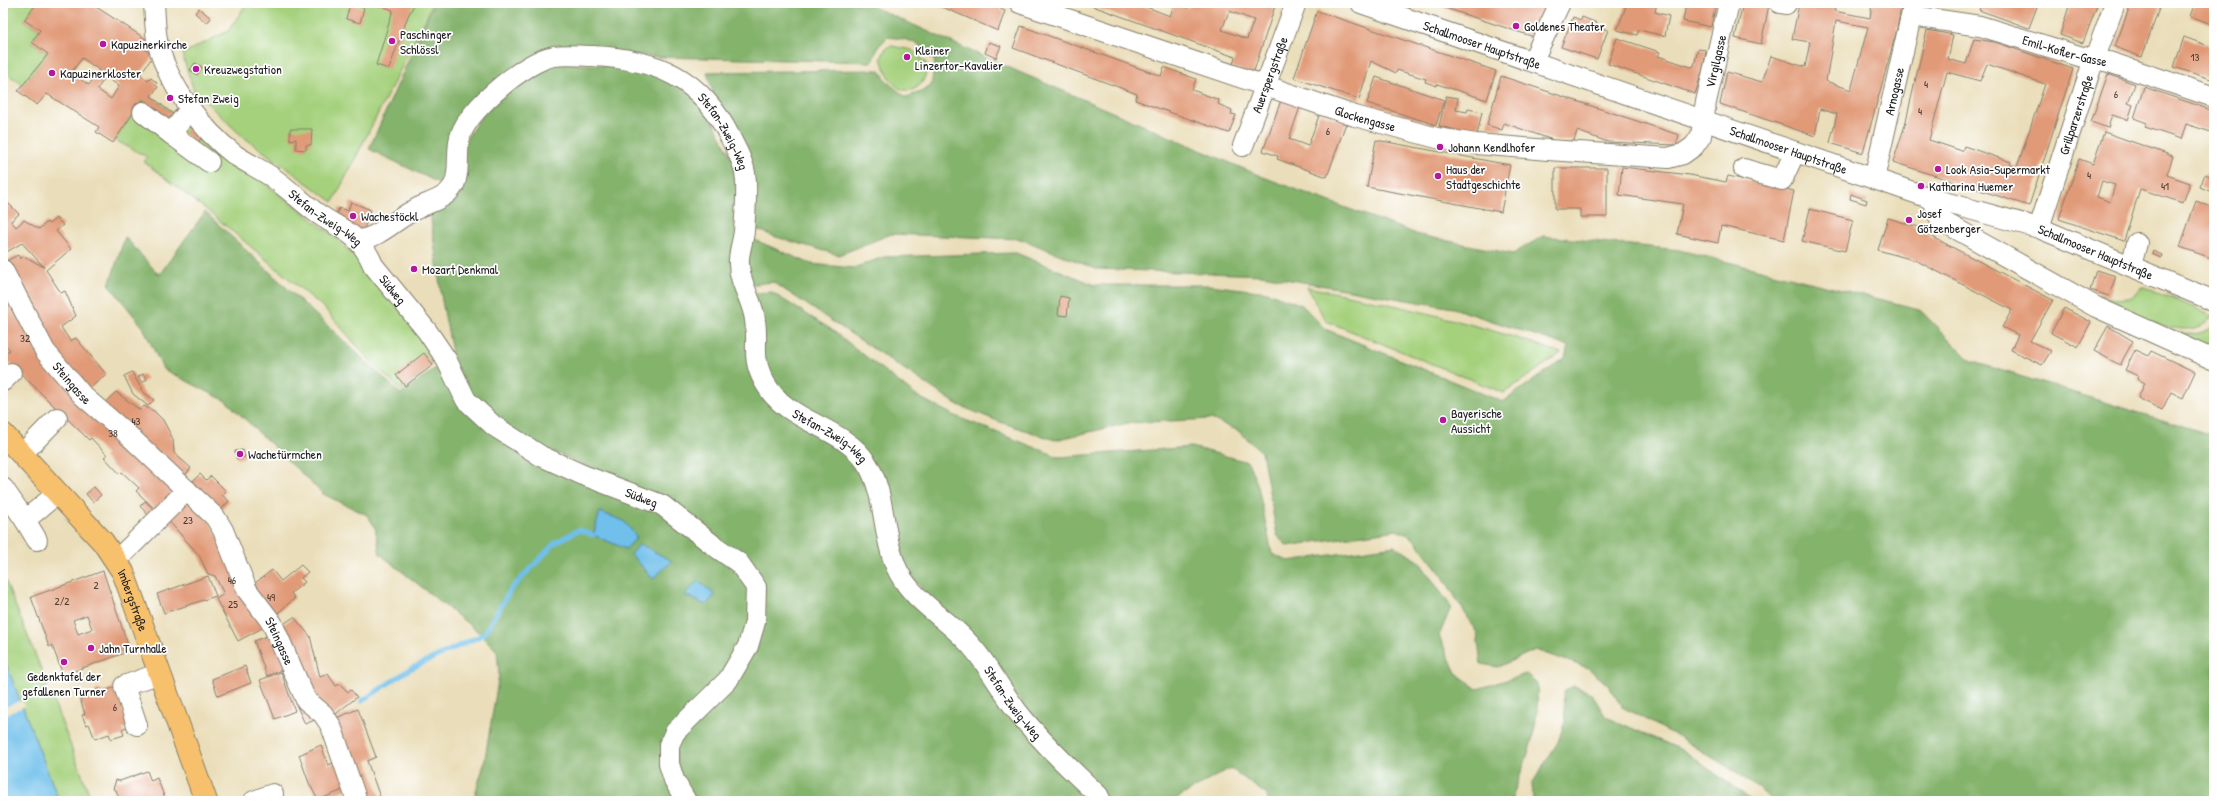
<svg xmlns="http://www.w3.org/2000/svg" width="2217" height="804" font-family="'Patrick Hand',sans-serif">
<rect width="100%" height="100%" fill="#fff"/>
<filter id="ink" filterUnits="userSpaceOnUse"><feTurbulence type="fractalNoise" baseFrequency=".025" numOctaves="2"/><feDisplacementMap in="SourceGraphic" scale="8" xChannelSelector="R" yChannelSelector="G"/><feConvolveMatrix kernelMatrix="1 2 1 2 8 2 1 2 1" color-interpolation-filters="sRGB"/></filter>
<filter id="wash" filterUnits="userSpaceOnUse"><feTurbulence type="fractalNoise" baseFrequency=".012" numOctaves="4" result="noise"/><feDisplacementMap in="SourceGraphic" scale="16" xChannelSelector="R" yChannelSelector="G"/><feGaussianBlur stdDeviation="0.9" result="paint"/><feColorMatrix in="noise" values="0 0 0 0 0 0 0 0 0 0 0 0 0 0 0 0 0 1.4 0 .05"/><feComposite in="paint" operator="in"/></filter>
<g filter="url(#wash)">
<rect width="100%" height="100%" fill="#eadeba"/>
<g fill="#a5d17d" stroke="#60764c">
<path d="M3 3H37L24 20 40 30 32 42 48 54 23 85 3 71Z"/>
<path d="M247 3H432L425 21 333 202 242 136 194 91 182 54 228 31Z"/>
<path d="M891 46 912 50 926 63C929 76 918 96 901 89 890 84 884 68 881 58L886 48Z"/>
<path d="M151 96 330 233 362 262 441 358 401 390 371 362 324 308 208 211 144 162 147 157 115 140 142 100 147 102Z"/>
<path d="M1307 287C1394 304 1477 323 1561 353L1504 393 1326 321Z"/>
<path d="M2142 287 2168 296 2212 316C2197 341 2155 324 2134 315L2135 311 2098 295C2114 300 2131 302 2142 287Z"/>
<path d="M2214 325V353L2170 331C2187 335 2200 337 2214 325Z"/>
<path d="M3 575 48 686 41 690 45 700 52 697 92 801H59L3 656Z"/>
</g>
<g fill="#84b36c" stroke="#506844">
<path d="M434 3H865L982 56 1263 177 1419 235 1513 254 1543 236 1679 250 1919 309 1971 361 2214 436V801H1774L1736 772 1679 737 1622 707 1608 685 1588 668 1535 650 1498 667 1481 664 1477 633 1442 575 1412 537 1397 530 1287 546 1277 535 1262 452 1237 430 1211 419 1128 423 1055 440 1000 422 958 405 773 282 747 285 748 237 811 264 853 268 884 257 1016 253 1095 285H1209L1267 292 1302 305 1325 329 1503 402 1565 358 1568 346 1453 308 1262 275 1096 269 1021 239 891 234 839 255 776 237 748 226 749 170 717 107 707 72 880 70 887 82 906 97 921 92 931 86 935 62C919 42 914 40 888 37L878 47 872 62 658 57 593 51 551 52 472 102 445 186 369 149Z"/>
<path d="M548 63 622 66 671 77 706 107 741 176 745 302 752 366 849 449 870 481 890 562 1093 801H689L683 789 674 743 735 687 761 587 666 501 524 439 469 395 453 357 442 301 430 212 468 136 483 114 529 73Z"/>
<path d="M205 212 401 394 442 363 488 427 659 508 751 584 752 617 726 678 672 730 681 801H473L484 764 499 675 497 651 477 631 380 554 375 527 367 515 323 494 226 401 163 369 143 327 109 285 125 237 159 275Z"/>
<path d="M771 292 832 330 915 395 955 416 1059 457 1192 447 1248 462 1258 486 1272 554 1288 561 1395 546 1419 561 1451 607 1439 636 1456 673 1477 689 1526 674 1537 683C1540 728 1528 754 1513 795L1514 801H1268L1267 795 1230 768 1172 801H1107L908 573 883 492 780 387 764 366 752 293Z"/>
<path d="M1574 686 1591 693 1606 717 1684 751 1753 801H1533L1532 784 1558 742 1565 721 1563 691Z"/>
</g>
<g fill="#70c0eb" stroke="#466e84">
<path d="M600 512 624 521 637 537 626 549 593 535Z"/>
<path d="M640 544 672 561 653 579 631 554Z"/>
<path d="M698 581 715 595 706 605 685 595Z"/>
<path d="M3 656 59 801H3Z"/>
</g>
<path fill="#eadeba" d="M22 700 25 706 3 716V708Z"/>
<g fill="none" stroke-linecap="round" stroke-linejoin="round">
<path stroke="#70c0eb" stroke-width="5" d="M362 701 410 669 484 634 511 589 555 543 578 530 593 535"/>
</g>
<g id="blocks">
<g fill="#e19a77" fill-rule="evenodd">
<path d="M37 3H90L149 41 144 49 154 55 140 74 148 81 151 78 157 83 155 85 158 87 151 96 174 115 169 122 145 105 147 102 142 100 113 143 96 132 99 127 47 94 37 105 18 91 48 54 32 42 40 30 24 20ZM82 58 99 70 89 85 71 73ZM106 77 119 86 111 99 97 89Z"/>
<path d="M383 3H415L408 16 389 69 376 65 393 10 382 6Z"/>
<path d="M933 3H987L1005 11 998 31Z"/>
<path d="M1084 3H1136L1170 16 1175 3 1188 8 1189 3H1276L1253 74 1232 67 1235 57ZM1229 11 1254 20 1247 39 1222 30Z"/>
<path d="M1430 3H1549L1534 37Z"/>
<path d="M1618 3H1657L1655 12 1669 16 1665 36 1639 30 1637 35 1617 30 1626 6Z"/>
<path d="M1686 3H1716L1711 27 1683 21Z"/>
<path d="M1743 3 1769 5 1761 44 1735 38Z"/>
<path d="M1818 3H1836L1834 11 1870 18 1872 3H1902L1896 33 1863 153 1830 143 1837 114 1820 109 1815 136 1720 104 1727 72 1762 82 1771 56 1805 67 1810 42 1792 39 1799 4 1817 8ZM1836 21 1868 27 1851 90 1826 81Z"/>
<path d="M1982 3H2037L2038 4 2029 28 1979 10Z"/>
<path d="M2070 3H2098L2083 43 2060 35Z"/>
<path d="M2131 3H2161L2142 57 2115 47Z"/>
<path d="M2195 3H2214V25L2190 16Z"/>
<path d="M350 4 364 8 360 23 346 19Z"/>
<path d="M199 8 211 18 207 23 195 13Z"/>
<path d="M1317 11 1496 71 1487 100 1437 84V86L1425 82 1426 79 1397 70 1396 73 1371 61 1359 99 1294 78Z"/>
<path d="M1573 17 1581 20 1582 17 1597 23 1596 26 1608 30 1597 59 1561 47Z"/>
<path d="M1021 26 1161 76 1164 67 1196 79 1192 90 1219 100 1218 104 1232 110 1231 114 1236 115 1229 133 1135 100 1137 94 1013 48Z"/>
<path d="M1927 30 1953 35 1948 59 1966 64 1974 39 1995 42 2073 69 2029 206 1893 162 1905 125ZM1987 64 2045 84 2017 167 2010 165 2011 162 1964 146 1962 151 1929 140 1947 72 1980 81Z"/>
<path d="M2184 37 2214 48V80L2174 67Z"/>
<path d="M1617 38 1660 52 1658 56 1691 67 1694 66 1698 49 1706 50 1703 69 1695 94 1608 64Z"/>
<path d="M989 42 1001 46 996 58 985 53Z"/>
<path d="M195 63 202 67 197 75 190 70Z"/>
<path d="M2108 74 2135 84 2128 103 2133 105 2128 120 2112 115 2108 128 2091 122Z"/>
<path d="M1501 76 1679 135 1676 145 1608 142 1577 131 1574 141H1556L1504 123 1502 130 1487 125Z"/>
<path d="M1376 77 1444 100 1436 125 1367 103Z"/>
<path d="M2144 87 2214 111V133L2186 124 2181 139 2145 127 2147 123 2134 118Z"/>
<path d="M1446 96 1458 98 1456 110 1467 112 1468 109 1482 112 1477 135 1439 126Z"/>
<path d="M1281 100 1300 107 1289 139 1308 146 1320 113 1346 123 1327 177 1277 159 1278 156 1263 151Z"/>
<path d="M189 126 203 136 197 144 183 134Z"/>
<path d="M290 129H312L311 145H306V150L296 149V139L290 140Z"/>
<path d="M2104 132 2173 156 2167 175 2190 183 2183 203 2140 189 2124 241 2059 219 2079 159 2093 164ZM2102 181 2115 185 2110 202 2097 197Z"/>
<path d="M1376 140 1510 165 1501 212 1367 187Z"/>
<path d="M1622 167 1690 175 1726 182 1728 176 1794 191 1784 240 1721 226 1718 243 1677 234 1683 204 1619 195Z"/>
<path d="M1555 168H1607V217H1580V209H1555Z"/>
<path d="M2205 174 2214 178V193L2200 187Z"/>
<path d="M1851 194 1867 200 1866 204 1850 199Z"/>
<path d="M2196 201 2214 208V259L2180 247Z"/>
<path d="M351 202 371 210 363 231 335 220 339 208 348 211Z"/>
<path d="M8 203 19 214 11 221 16 227 24 220 39 229 47 222 49 224 56 218 63 225 56 231 71 249 46 270 61 293 65 291 76 316 61 327 70 341 76 338 106 374 85 393 59 360 4 262 18 255 20 259 24 256 44 267 22 243 3 254V209Z"/>
<path d="M1810 209 1853 220 1845 251 1802 241Z"/>
<path d="M1888 218 1929 230 1927 234 2053 300 2030 341 2051 351 2042 365 2011 350 2018 335 2002 327 2012 310 1917 261 1878 250Z"/>
<path d="M2153 251 2162 255 2161 258 2152 254Z"/>
<path d="M2096 270 2116 276 2109 296 2090 290Z"/>
<path d="M3 277 26 324 178 488 156 510 136 491 139 488 122 472 120 474 104 457 107 455 91 438 89 440 10 363 3 368V355L10 350 6 345 3 347Z"/>
<path d="M1060 296 1069 298 1067 316 1058 315Z"/>
<path d="M2064 308 2091 322 2078 347 2051 333Z"/>
<path d="M2108 326 2133 341 2120 365 2094 351Z"/>
<path d="M2135 350 2148 356 2151 351 2195 372 2183 398 2171 392 2162 410 2138 398 2145 383 2137 379 2138 376 2125 370Z"/>
<path d="M424 353 433 365 405 386 396 375Z"/>
<path d="M132 372 143 392 154 400 148 406 133 394 124 376Z"/>
<path d="M143 374 147 379 142 383 138 377Z"/>
<path d="M116 392 140 410 144 406 154 411 163 420 173 439 174 453 191 468 183 478 102 405Z"/>
<path d="M243 450 245 457 237 459 235 451Z"/>
<path d="M200 474 206 480 211 476 226 491 222 495 229 501 218 513 189 485Z"/>
<path d="M94 487 101 495 93 502 86 494Z"/>
<path d="M190 495 206 515 268 625 238 641 216 599 224 594 215 576 208 574 199 555 166 518Z"/>
<path d="M145 501 154 510 148 515 140 506Z"/>
<path d="M301 565 308 572 301 578 305 582 291 593 295 598 273 617 250 587 272 570 281 581Z"/>
<path d="M103 571 130 651 63 675 52 645 49 647 31 597ZM87 615 92 629 78 634 73 620Z"/>
<path d="M208 576 216 596 164 613 157 594Z"/>
<path d="M294 617 310 636 320 677 328 674 336 686 340 684 348 692 351 690 357 697 332 717 318 704 279 627Z"/>
<path d="M273 634 286 668 267 676 254 641Z"/>
<path d="M245 666 251 683 218 696 212 679Z"/>
<path d="M281 672 295 711 275 719 260 680Z"/>
<path d="M115 687 129 726 122 729 124 735 111 739 109 734 95 739 89 724 86 725 82 715 85 714 80 699 97 694 95 690 100 689 102 692Z"/>
<path d="M303 700 320 718 305 724 296 704Z"/>
<path d="M358 709 376 757 367 761 380 797 371 801H364L334 719Z"/>
<path d="M321 745 328 765 339 761 348 788 318 800 309 783 299 755Z"/>
<path d="M147 771 151 781 157 778 166 801H116L115 799 119 798 116 790 113 789 116 780 120 781Z"/>
</g>
</g>
</g>
<g filter="url(#ink)">
<use href="#blocks" fill-opacity="0" stroke="#837d6b" stroke-width="1"/>
<g fill="none" stroke-linecap="round" stroke-linejoin="round">
<defs>
<g id="minor">
<path id="s1" d="M154 3C155 17 155 32 158 45 169 86 202 130 235 155 247 163 260 169 272 177 287 188 300 200 314 211 341 231 359 231 373 265L427 331 446 359 466 400 494 426 541 456 583 475 662 505 713 545 739 563 756 587 755 622 748 646 728 680 675 732 669 745V764L674 780 686 801"/>
<path id="s2" d="M1020 3 1355 116 1437 138 1476 144 1548 150 1668 158 1683 154 1694 146 1701 136 1706 102 1729 3"/>
<path id="s3" d="M1361 3 1933 199 2039 228 2214 301"/>
<path d="M1780 3 1786 4"/>
<path id="s4" d="M1912 16 1980 26 2079 56 2109 62 2214 97"/>
<path d="M1533 60 1560 3"/>
<path d="M143 112 171 134 190 109"/>
<path d="M171 134 209 162"/>
<path id="s5" d="M1243 146 1296 3"/>
<path d="M1744 169 1782 180 1795 152"/>
<path id="s6" d="M1874 179 1914 3"/>
<path d="M1933 199 1938 215 1942 221 2096 307 2214 360"/>
<path id="s7" d="M2039 228 2090 71 2115 3"/>
<path id="s8" d="M360 240C380 237 397 218 416 209 425 204 437 201 445 195 448 193 452 188 454 185 461 170 455 150 461 134 471 107 526 61 554 56 567 54 580 56 593 56 657 59 701 78 730 137 736 149 743 160 745 173 748 189 745 215 744 231 743 242 738 253 739 264 739 283 753 301 755 320 759 346 750 356 765 383 787 423 841 425 866 462 887 493 881 538 899 573 916 604 950 620 972 647 989 666 1001 690 1017 711 1038 738 1072 771 1098 795L1101 801"/>
<path d="M2131 266 2137 243"/>
<path id="s9" d="M3 270 45 351 83 396 126 433 215 517 223 530 247 590 272 623 306 700 323 714 331 726 357 801"/>
<path d="M3 381 11 373"/>
<path d="M22 454 57 418"/>
<path d="M3 488 25 520 58 493"/>
<path d="M25 520 37 540"/>
<path d="M117 560 187 490"/>
<path d="M137 725 124 686 160 673"/>
<path d="M254 801 273 794"/>
</g>
<g id="major">
<path id="s10" d="M3 434 103 542 123 572 206 801"/>
</g>
</defs>
<use href="#minor" stroke="#837d6b" stroke-width="22"/>
<use href="#major" stroke="#837d6b" stroke-width="24"/>
<use href="#minor" stroke="#fff" stroke-width="20"/>
<use href="#major" stroke="#f7c06c" stroke-width="22"/>
</g>
</g>
<g fill="#b5179e" stroke="#fff" stroke-width="1.5">
<circle cx="1516" cy="26" r="4"/>
<circle cx="392" cy="41" r="4"/>
<circle cx="103" cy="44" r="4"/>
<circle cx="907" cy="57" r="4"/>
<circle cx="196" cy="69" r="4"/>
<circle cx="52" cy="73" r="4"/>
<circle cx="170" cy="98" r="4"/>
<circle cx="1440" cy="147" r="4"/>
<circle cx="1938" cy="169" r="4"/>
<circle cx="1438" cy="176" r="4"/>
<circle cx="1921" cy="186" r="4"/>
<circle cx="353" cy="216" r="4"/>
<circle cx="1909" cy="220" r="4"/>
<circle cx="414" cy="269" r="4"/>
<circle cx="1443" cy="420" r="4"/>
<circle cx="240" cy="454" r="4"/>
<circle cx="91" cy="648" r="4"/>
<circle cx="64" cy="662" r="4"/>
</g>
<g text-anchor="middle" dominant-baseline="central" stroke-width="3.5" stroke-linejoin="round" paint-order="stroke">
<g font-size="11" fill="#4d3c33">
<text x="2195" y="57">13</text>
<text x="1926" y="84">4</text>
<text x="2116" y="94">6</text>
<text x="1920" y="111">4</text>
<text x="1328" y="131">6</text>
<text x="2089" y="175">4</text>
<text x="2165" y="186">41</text>
<text x="25" y="338">32</text>
<text x="136" y="421">43</text>
<text x="113" y="433">38</text>
<text x="188" y="520">23</text>
<text x="232" y="580">46</text>
<text x="96" y="585">2</text>
<text x="271" y="597">49</text>
<text x="62" y="601">2/2</text>
<text x="233" y="604">25</text>
<text x="115" y="707">6</text>
</g>
<g font-size="13" fill="#1c1c1c" stroke="#fff" text-anchor="start">
<text x="1524" y="26">Goldenes Theater</text>
<text x="400" y="34">Paschinger<tspan x="400" dy="15">Schlössl</tspan></text>
<text x="111" y="44">Kapuzinerkirche</text>
<text x="915" y="50">Kleiner<tspan x="915" dy="15">Linzertor-Kavalier</tspan></text>
<text x="204" y="69">Kreuzwegstation</text>
<text x="60" y="73">Kapuzinerkloster</text>
<text x="178" y="98">Stefan Zweig</text>
<text x="1448" y="147">Johann Kendlhofer</text>
<text x="1446" y="169">Haus der<tspan x="1446" dy="15">Stadtgeschichte</tspan></text>
<text x="1946" y="169">Look Asia-Supermarkt</text>
<text x="1929" y="186">Katharina Huemer</text>
<text x="1917" y="213">Josef<tspan x="1917" dy="15">Götzenberger</tspan></text>
<text x="361" y="216">Wachestöckl</text>
<text x="422" y="269">Mozart Denkmal</text>
<text x="1451" y="413">Bayerische<tspan x="1451" dy="15">Aussicht</tspan></text>
<text x="248" y="454">Wachetürmchen</text>
<text x="99" y="648">Jahn Turnhalle</text>
<text x="64" y="676" text-anchor="middle">Gedenktafel der<tspan x="64" dy="15">gefallenen Turner</tspan></text>
</g>
<g font-size="13" fill="#1c1c1c" stroke="#fff">
<text stroke="none"><textPath href="#s3" startOffset="128">Schallmooser Hauptstraße</textPath></text>
<text stroke="none"><textPath href="#s4" startOffset="157">Emil-Kofler-Gasse</textPath></text>
<text stroke="none"><textPath href="#s2" startOffset="788">Virgilgasse</textPath></text>
<text stroke="none"><textPath href="#s5" startOffset="76">Auerspergstraße</textPath></text>
<text stroke="none"><textPath href="#s6" startOffset="90">Arnogasse</textPath></text>
<text stroke="none"><textPath href="#s7" startOffset="119">Grillparzerstraße</textPath></text>
<text stroke="none"><textPath href="#s2" startOffset="364">Glockengasse</textPath></text>
<text stroke="none"><textPath href="#s8" startOffset="486">Stefan-Zweig-Weg</textPath></text>
<text stroke="none"><textPath href="#s3" startOffset="452">Schallmooser Hauptstraße</textPath></text>
<text stroke="none"><textPath href="#s1" startOffset="289">Stefan-Zweig-Weg</textPath></text>
<text stroke="none"><textPath href="#s3" startOffset="776">Schallmooser Hauptstraße</textPath></text>
<text stroke="none"><textPath href="#s1" startOffset="389">Südweg</textPath></text>
<text stroke="none"><textPath href="#s9" startOffset="133">Steingasse</textPath></text>
<text stroke="none"><textPath href="#s8" startOffset="833">Stefan-Zweig-Weg</textPath></text>
<text stroke="none"><textPath href="#s1" startOffset="725">Südweg</textPath></text>
<text stroke="none"><textPath href="#s10" startOffset="213">Imbergstraße</textPath></text>
<text stroke="none"><textPath href="#s9" startOffset="470">Steingasse</textPath></text>
<text stroke="none"><textPath href="#s8" startOffset="1168">Stefan-Zweig-Weg</textPath></text>
</g>
</g>
<rect width="2217" height="804" fill="none" stroke="#fff" stroke-width="16"/>
</svg>
